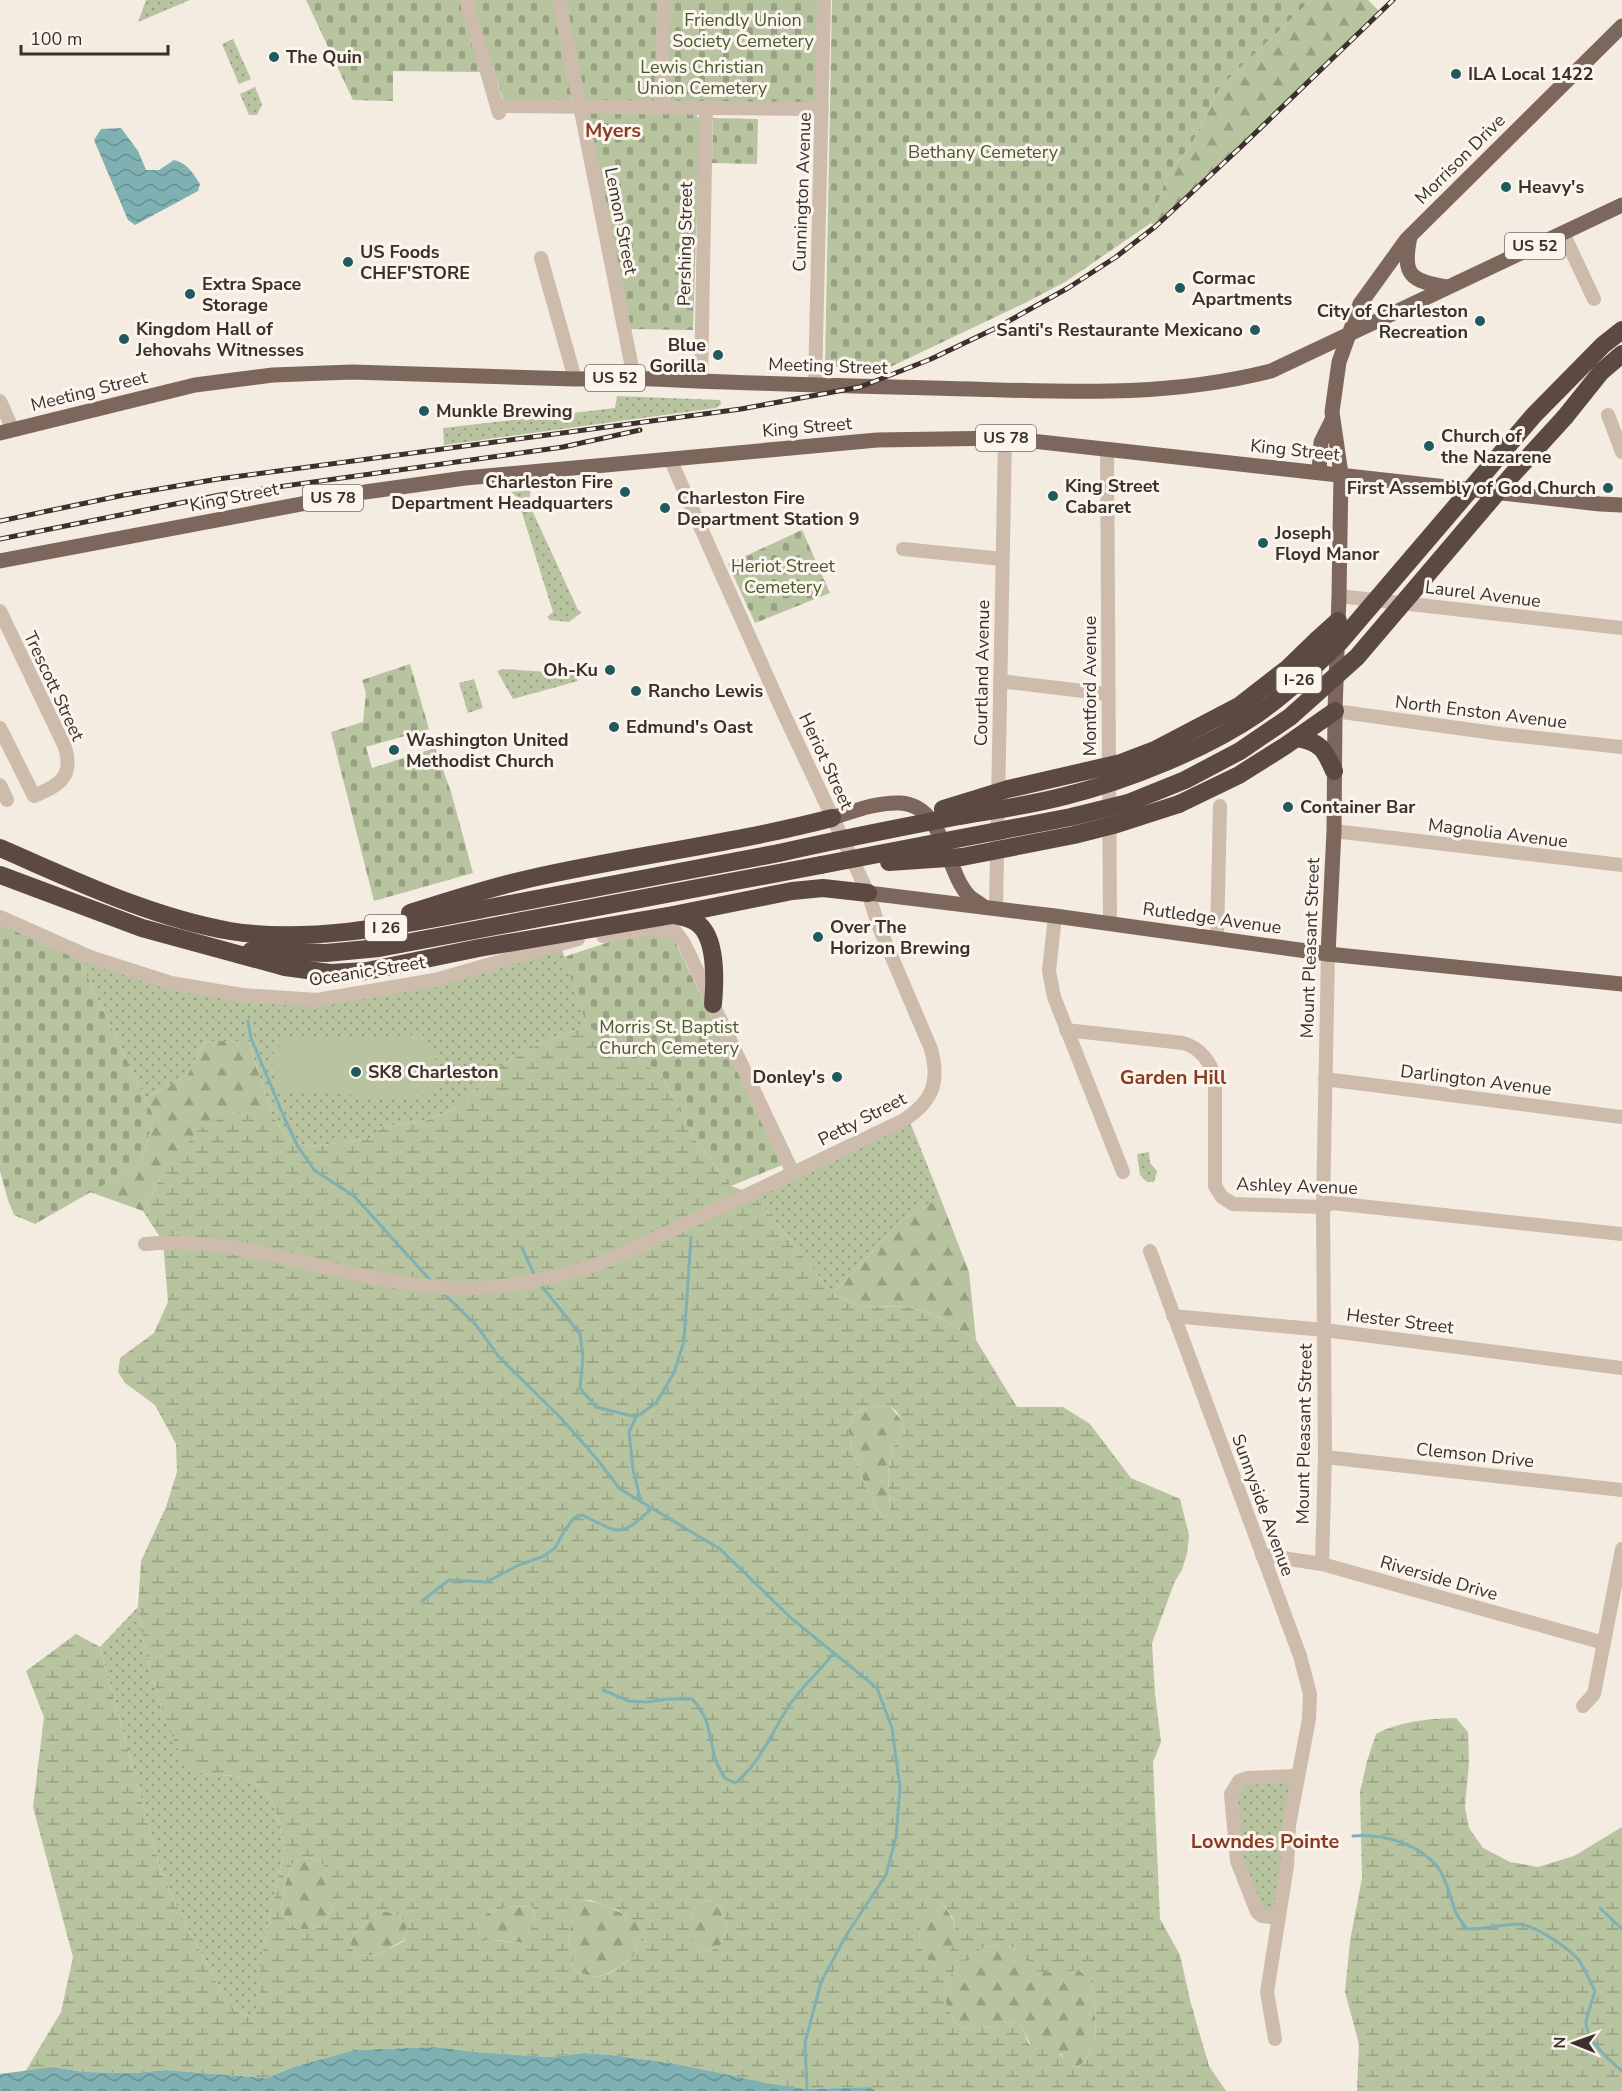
<svg xmlns="http://www.w3.org/2000/svg" width="1622" height="2091" font-family="'Nunito Sans',sans-serif">
<defs>
<pattern id="grass-dots" width="8" height="8" patternUnits="userSpaceOnUse" patternTransform="scale(1.5)"><rect width="8" height="8" fill="#b8c4a0"/><path d="M2 2h.1M6 6h.1" fill="none" stroke="#97a083" stroke-width="1.8" stroke-linecap="round"/></pattern>
<pattern id="forest-firs" width="22" height="20" patternUnits="userSpaceOnUse" patternTransform="scale(1.5)"><rect width="22" height="20" fill="#b8c4a0"/><path d="M5 1l3.5 6h-7zM16 11l3.5 6h-7z" fill="#97a083"/></pattern>
<pattern id="wetland-marsh" width="20" height="14" patternUnits="userSpaceOnUse" patternTransform="scale(1.5)"><rect width="20" height="14" fill="#b8c4a0"/><path d="M1 5h8M5 5V1M11 12h8M15 12V8" fill="none" stroke="#97a083"/></pattern>
<pattern id="cemetery-stones" width="16" height="16" patternUnits="userSpaceOnUse" patternTransform="scale(1.5)"><rect width="16" height="16" fill="#b8c4a0"/><path d="M2 7V4a2 2 0 0 1 4 0v3zM10 15v-3a2 2 0 0 1 4 0v3z" fill="#97a083"/></pattern>
<pattern id="water-waves" width="16" height="10" patternUnits="userSpaceOnUse" patternTransform="scale(1.5)"><rect width="16" height="10" fill="#7fb0b2"/><path d="M0 5q4-4 8 0t8 0" fill="none" stroke="#699091"/></pattern>
</defs>
<rect width="100%" height="100%" fill="#f4ebe1"/>
<g fill="url(#grass-dots)">
<path d="M146 0H190L138 22Z"/>
<path d="M233 39 251 79 239 84 222 44Z"/>
<path d="M255 87 262 104 257 115H249L240 94Z"/>
<path d="M617 396 720 400 721 404 716 408 444 445 443 428 615 408Z"/>
<path d="M531 490 529 500 531 508 578 610 582 612 569 622 550 620 547 617 553 612 517 497 511 492Z"/>
<path d="M503 669 575 674 578 681 513 699 497 671Z"/>
<path d="M474 679 483 708 468 713 459 683Z"/>
<path d="M560 943 587 1026 541 1043 492 1071 459 1107 425 1121 382 1127 370 1138 310 1147 288 1139 271 1113 249 1041H205L187 1076 145 1098 74 949 171 983 317 1000 379 990Z"/>
<path d="M908 1117 940 1197 901 1221 833 1294 753 1194Z"/>
<path d="M1149 1152 1150 1163 1157 1171 1154 1182H1147L1140 1175 1137 1154Z"/>
<path d="M138 1607 146 1656 161 1706 203 1774 235 1776 260 1786 273 1802 285 1846 261 1959V1996L256 2012 246 2015 229 2006 184 1921 161 1871 100 1647Z"/>
<path d="M1298 1776 1278 1918 1262 1916 1237 1861 1234 1787Z"/>
</g>
<g fill="url(#forest-firs)">
<path d="M1311 0H1368L1380 12 1245 143 1156 226 1151 223 1166 178 1193 141 1220 87Z"/>
<path d="M205 1041H249L271 1113H233L160 1178 143 1211 90 1192 140 1164 154 1117 145 1098 187 1076Z"/>
<path d="M940 1197 969 1272 976 1340 943 1319 912 1307 858 1306 833 1294 901 1221Z"/>
<path d="M890 1406 902 1421 903 1434 891 1451 888 1473 890 1511 886 1517 881 1516C870 1498 847 1447 849 1426 850 1422 853 1417 854 1413L871 1407Z"/>
<path d="M305 1857 320 1861 333 1879V1906L325 1923 312 1929H297C291 1924 284 1917 282 1910 280 1898 288 1873 293 1863Z"/>
<path d="M577 1900C601 1900 620 1912 640 1924L642 1936 633 1957 608 1974 593 1977 575 1971C566 1947 569 1924 577 1900Z"/>
<path d="M708 1900 721 1907 727 1928 721 1945 708 1952C683 1939 686 1927 696 1905Z"/>
<path d="M940 1901C960 1923 959 1938 945 1963L936 1965C912 1953 918 1928 927 1907Z"/>
<path d="M512 1906 533 1907C537 1922 532 1931 525 1943L483 1939 477 1931 478 1921 487 1913Z"/>
<path d="M376 1912C392 1912 399 1911 407 1927L404 1940 378 1955 359 1956 350 1947 353 1935Z"/>
<path d="M1005 1945C1030 1953 1052 1972 1079 1970L1090 1979 1095 2003 1096 2036 1086 2061 1077 2067 1069 2065 1061 2054C1035 2049 1031 2052 1022 2025 1018 2024 1013 2022 1009 2022 994 2024 973 2035 959 2025 954 2022 952 2014 949 2010 934 1983 962 1955 987 1947 992 1945 999 1945 1005 1945Z"/>
</g>
<g fill="url(#wetland-marsh)" fill-rule="evenodd">
<path d="M587 1026 621 1045 663 1078 693 1137 731 1186 753 1194 833 1294 858 1306 912 1307 943 1319 976 1340 1017 1407H1063L1090 1424 1131 1478 1180 1499 1189 1535 1187 1554 1182 1570 1175 1581 1152 1643 1155 1694 1161 1742 1153 1762 1160 1919 1180 1955 1191 2004 1209 2066 1226 2091H876L870 2087 807 2089 767 2083 677 2064 612 2055 584 2053 550 2057 476 2052 435 2047 355 2050 293 2067 267 2078 166 2070 134 2073 83 2072 54 2067 25 2072 61 2012 73 1957 33 1807 44 1717 26 1671 76 1634 100 1647 161 1871 184 1921 229 2006 246 2015 255 2012 260 1996 261 1959 285 1846 273 1802 260 1786 235 1776 203 1774 183 1763 161 1706 146 1656 138 1607 141 1561 166 1507 177 1472 176 1444 155 1405 125 1383 118 1372 120 1358 154 1333 168 1302 163 1242 143 1211 160 1178 200 1128 233 1113H271L288 1139 310 1147 370 1138 382 1127 425 1121 459 1107 492 1071 541 1043ZM890 1406 896 1411 902 1421 903 1434 891 1451 888 1473 890 1511 886 1517 881 1516C870 1498 847 1447 849 1426 850 1422 853 1417 854 1413L871 1407ZM305 1857 320 1861 333 1880V1906L325 1923 312 1929H297C291 1924 284 1917 282 1910 280 1898 288 1873 293 1863ZM590 1900 617 1910 639 1924 642 1936 633 1957 609 1974 593 1977 575 1971C566 1947 569 1924 577 1901ZM708 1900 721 1907 727 1928 721 1945 708 1952C684 1939 686 1928 696 1905ZM940 1901C961 1921 958 1939 945 1962L936 1965C913 1953 918 1928 927 1908ZM512 1906 533 1907C537 1922 532 1931 524 1943L483 1939 477 1931 478 1921 487 1913ZM376 1912C392 1912 399 1911 407 1927L404 1941 378 1955 359 1956 350 1947 353 1935ZM1005 1945C1023 1951 1027 1954 1036 1971L1052 1973 1079 1970 1090 1979 1095 2003 1096 2036 1086 2061 1077 2067 1070 2065C1060 2052 1054 2048 1037 2049L1028 2043 1022 2025C1018 2024 1013 2022 1009 2022 994 2024 973 2035 959 2025 954 2022 952 2014 949 2010 934 1983 963 1955 987 1947 992 1945 1000 1945 1005 1945Z"/>
<path d="M1456 1718 1468 1732 1469 1762 1465 1807 1469 1828 1483 1848 1510 1862 1538 1867 1574 1856 1622 1827V2091H1357L1359 2044 1345 1992 1350 1941 1362 1878 1360 1792 1367 1761 1376 1734C1400 1721 1428 1719 1456 1718Z"/>
</g>
<g fill="url(#cemetery-stones)">
<path d="M306 0H460L480 72 393 71V101L353 100Z"/>
<path d="M471 0H554L572 97 570 101 503 99Z"/>
<path d="M563 0H659L656 98 652 102H588L582 96Z"/>
<path d="M668 0H819L817 99 812 104 670 102 667 97Z"/>
<path d="M832 0H1311L1220 87 1193 141 1166 178 1151 223 1065 282 1025 303 886 369 825 366Z"/>
<path d="M589 112H694L700 120 693 330 630 329 586 118Z"/>
<path d="M713 118 758 119 757 164 712 163Z"/>
<path d="M802 530 830 593 755 623 728 564Z"/>
<path d="M410 664 429 729 366 747 372 768 435 748 451 792 473 873 374 901 331 732 363 722 366 693 362 680Z"/>
<path d="M0 917 74 949 154 1117 140 1164 35 1224 14 1215 8 1200 0 1171Z"/>
<path d="M670 931 782 1165 731 1186 693 1137 663 1078 621 1045 587 1026 564 957 627 936Z"/>
</g>
<path fill="#b8c4a0" d="M422 1034 434 1054 442 1086 414 1100 280 1090 270 1057 288 1036 366 1040Z"/>
<g fill="url(#water-waves)">
<path d="M121 128 138 151 146 170H159L174 160C187 163 193 173 200 184L198 191 135 225 128 220 94 140 101 129Z"/>
<path d="M435 2047 476 2052 550 2057 584 2053 612 2055 677 2064 767 2083 807 2089 870 2087 876 2091H0V2074L54 2067 83 2072 134 2073 166 2070 267 2078 293 2067 355 2050Z"/>
</g>
<g fill="none" stroke-linecap="round" stroke-linejoin="round">
<g stroke="#7fb0b2" stroke-width="3">
<path d="M248 1021 251 1038 284 1117 297 1145 314 1170 354 1196 431 1281"/>
<path d="M522 1248 535 1276"/>
<path d="M540 1284 580 1334 583 1356 580 1388 596 1407 636 1417"/>
<path d="M442 1292 476 1325 499 1357 560 1417 596 1458 620 1489 720 1549 792 1619 877 1688 892 1728 900 1788 896 1837 886 1875 847 1934 821 1982 805 2043 807 2089"/>
<path d="M641 1502 633 1469 629 1432 636 1417 656 1403 674 1373 684 1341 691 1237"/>
<path d="M422 1601 449 1580 486 1582 521 1564 542 1557 555 1548 565 1530 574 1518 582 1515C620 1533 619 1539 651 1509"/>
<path d="M603 1690 629 1701 647 1702 668 1699H692C712 1720 708 1736 716 1761 718 1767 722 1773 725 1778L735 1783C762 1762 772 1730 791 1703 804 1685 820 1670 834 1653"/>
<path d="M1353 1836C1383 1833 1420 1844 1439 1869 1448 1882 1450 1899 1456 1913 1459 1919 1463 1924 1467 1929 1484 1930 1501 1924 1518 1924 1535 1925 1565 1946 1577 1958 1585 1967 1589 1981 1595 1991 1593 1998 1586 2018 1586 2023 1586 2040 1610 2061 1622 2071"/>
<path d="M1600 1908 1622 1929"/>
</g>
<g stroke="#cdbbac" stroke-width="14">
<path d="M466 0 499 113"/>
<path d="M559 0 634 378"/>
<path d="M497 106 822 109"/>
<path d="M661 107 664 0"/>
<path d="M1563 233 1594 299"/>
<path d="M541 258 575 379"/>
<path d="M701 382 706 107"/>
<path d="M815 385 824 0"/>
<path d="M0 401 13 430"/>
<path d="M1608 415 1622 452"/>
<path d="M1107 449 1110 923"/>
<path d="M903 549 1002 559"/>
<path d="M1339 596 1622 628"/>
<path d="M0 611 65 747C74 778 59 785 34 796L0 728"/>
<path d="M1000 681 1108 694"/>
<path d="M1335 711 1501 734 1622 747"/>
<path d="M0 785 7 800"/>
<path d="M1334 831 1622 865"/>
<path d="M996 909 1005 438"/>
<path d="M1055 916 1049 971 1054 997 1123 1172"/>
<path d="M0 917 90 957 171 983 242 995 317 1000 435 980 578 939"/>
<path d="M603 936 649 929 675 931 684 943 793 1173"/>
<path d="M1217 938 1220 806"/>
<path d="M1066 1030 1183 1043C1199 1047 1211 1062 1215 1078V1186L1222 1197 1233 1204 1323 1207 1332 1203 1622 1234"/>
<path d="M1325 1079 1622 1117"/>
<path d="M145 1244C217 1237 285 1259 355 1274 386 1281 417 1286 449 1288 497 1290 556 1279 600 1263 637 1249 672 1230 708 1213 774 1183 839 1151 904 1120 933 1101 940 1082 931 1049L879 927 868 893 783 712 670 459"/>
<path d="M1150 1251 1300 1656 1310 1694 1309 1719 1289 1825 1287 1866 1267 1992 1275 2039"/>
<path d="M1173 1316 1324 1330 1622 1368"/>
<path d="M1325 1457 1622 1490"/>
<path d="M1262 1555 1322 1564 1604 1643"/>
<path d="M1322 1564 1325 1457 1323 1207 1328 954"/>
<path d="M1583 1706 1594 1694 1622 1549"/>
<path d="M1278 1918 1262 1916 1257 1912 1237 1861 1231 1794 1239 1781 1247 1778 1298 1776"/>
</g>
<g stroke="#7d675c" stroke-width="15">
<path d="M1410 237C1402 275 1410 281 1447 287"/>
<path d="M0 433 195 385 273 375 352 372 575 379 634 378C745 384 857 386 969 389 1073 392 1168 397 1271 371L1622 205"/>
<path d="M1319 472 1321 442 1332 420"/>
<path d="M0 561 365 492 465 478 877 440 1005 438 1600 504 1622 505"/>
<path d="M832 818C854 811 877 802 900 803 945 805 945 871 969 896 973 900 979 903 984 907"/>
<path d="M868 893 1055 916 1328 954 1622 984"/>
<path d="M1328 954 1334 831 1335 711 1339 596 1341 474 1332 412 1339 362 1360 304 1407 239 1622 26"/>
</g>
<g stroke="#5c4a42" stroke-width="18">
<path d="M1565 417 1601 372 1622 354"/>
<path d="M1317 640 1338 621"/>
<path d="M1297 738C1321 742 1325 750 1334 771"/>
<path d="M1179 804 1239 775 1285 746 1335 711"/>
<path d="M0 848C74 880 150 917 230 931 316 945 414 922 499 906 592 888 686 871 779 853"/>
<path d="M0 875 142 928 285 967 330 973 367 971 479 948 673 915 792 891 823 888 868 893"/>
<path d="M410 913C449 901 488 888 528 879 629 856 732 844 832 818"/>
<path d="M674 915C682 917 690 918 697 923 717 937 715 982 713 1004"/>
<path d="M251 951 326 953 379 948 821 865"/>
</g>
<defs>
<g id="rail">
<path d="M0 521 124 495 218 479 741 409 860 387 931 359 998 327 1068 288 1116 257 1156 226 1245 143 1393 0"/>
<path d="M0 539 220 495 563 447 640 430"/>
</g>
</defs>
<use href="#rail" stroke="#3b302b" stroke-width="5"/>
<use href="#rail" stroke="#fbf5ee" stroke-width="3" stroke-dasharray="9" stroke-linecap="butt"/>
<g stroke="#5c4a42" stroke-width="18">
<path d="M943 809 1008 789 1121 763 1155 750 1239 706 1288 668 1317 640"/>
<path d="M779 853C836 840 892 829 949 818 987 811 1027 806 1065 796 1126 781 1206 749 1257 714 1287 693 1314 667 1340 642L1534 415 1603 345 1622 330"/>
<path d="M889 862 962 857 1074 835 1117 824 1179 804"/>
<path d="M821 865 1071 817 1128 803 1185 780 1240 751 1290 717 1357 657 1512 475 1565 417"/>
</g>
</g>
<g fill="#1f5a5e" stroke="#fbf5ee" stroke-width="2">
<circle cx="274" cy="57" r="6"/>
<circle cx="1456" cy="74" r="6"/>
<circle cx="1506" cy="187" r="6"/>
<circle cx="348" cy="262" r="6"/>
<circle cx="1180" cy="288" r="6"/>
<circle cx="190" cy="294" r="6"/>
<circle cx="1480" cy="321" r="6"/>
<circle cx="1255" cy="330" r="6"/>
<circle cx="124" cy="339" r="6"/>
<circle cx="718" cy="355" r="6"/>
<circle cx="424" cy="411" r="6"/>
<circle cx="1429" cy="446" r="6"/>
<circle cx="1608" cy="488" r="6"/>
<circle cx="625" cy="492" r="6"/>
<circle cx="1053" cy="496" r="6"/>
<circle cx="665" cy="508" r="6"/>
<circle cx="1263" cy="543" r="6"/>
<circle cx="610" cy="670" r="6"/>
<circle cx="636" cy="691" r="6"/>
<circle cx="614" cy="727" r="6"/>
<circle cx="394" cy="750" r="6"/>
<circle cx="1288" cy="807" r="6"/>
<circle cx="818" cy="937" r="6"/>
<circle cx="356" cy="1072" r="6"/>
<circle cx="837" cy="1077" r="6"/>
</g>
<g text-anchor="middle" dominant-baseline="central" stroke-width="6" stroke-linejoin="round" paint-order="stroke">
<g fill="#fbf5ee" stroke="#756b66" stroke-width="1.5">
<rect x="1505" y="233" width="60" height="26" rx="4.5"/>
<rect x="585" y="365" width="60" height="26" rx="4.5"/>
<rect x="976" y="425" width="60" height="26" rx="4.5"/>
<rect x="303" y="485" width="60" height="26" rx="4.5"/>
<rect x="1276.5" y="667" width="45" height="26" rx="4.5"/>
<rect x="365" y="915" width="42" height="26" rx="4.5"/>
</g>
<g font-size="16" font-weight="bold" fill="#3b302b">
<text x="1535" y="246">US 52</text>
<text x="615" y="378">US 52</text>
<text x="1006" y="438">US 78</text>
<text x="333" y="498">US 78</text>
<text x="1299" y="680">I-26</text>
<text x="386" y="928">I 26</text>
</g>
<g font-size="18" fill="#4a5a2e" stroke="#fbf5ee">
<text x="743" y="20">Friendly Union<tspan x="743" dy="21">Society Cemetery</tspan></text>
<text x="702" y="67">Lewis Christian<tspan x="702" dy="21">Union Cemetery</tspan></text>
<text x="983" y="152">Bethany Cemetery</text>
<text x="783" y="566">Heriot Street<tspan x="783" dy="21">Cemetery</tspan></text>
<text x="669" y="1027">Morris St. Baptist<tspan x="669" dy="21">Church Cemetery</tspan></text>
</g>
<g font-size="18" font-weight="bold" fill="#3b302b" stroke="#fbf5ee" text-anchor="start">
<text x="286" y="57">The Quin</text>
<text x="1468" y="74">ILA Local 1422</text>
<text x="1518" y="187">Heavy's</text>
<text x="360" y="252">US Foods<tspan x="360" dy="21">CHEF'STORE</tspan></text>
<text x="1192" y="278">Cormac<tspan x="1192" dy="21">Apartments</tspan></text>
<text x="202" y="284">Extra Space<tspan x="202" dy="21">Storage</tspan></text>
<text x="1468" y="311" text-anchor="end">City of Charleston<tspan x="1468" dy="21">Recreation</tspan></text>
<text x="136" y="329">Kingdom Hall of<tspan x="136" dy="21">Jehovahs Witnesses</tspan></text>
<text x="1243" y="330" text-anchor="end">Santi's Restaurante Mexicano</text>
<text x="706" y="345" text-anchor="end">Blue<tspan x="706" dy="21">Gorilla</tspan></text>
<text x="436" y="411">Munkle Brewing</text>
<text x="1441" y="436">Church of<tspan x="1441" dy="21">the Nazarene</tspan></text>
<text x="613" y="482" text-anchor="end">Charleston Fire<tspan x="613" dy="21">Department Headquarters</tspan></text>
<text x="1065" y="486">King Street<tspan x="1065" dy="21">Cabaret</tspan></text>
<text x="1596" y="488" text-anchor="end">First Assembly of God Church</text>
<text x="677" y="498">Charleston Fire<tspan x="677" dy="21">Department Station 9</tspan></text>
<text x="1275" y="533">Joseph<tspan x="1275" dy="21">Floyd Manor</tspan></text>
<text x="598" y="670" text-anchor="end">Oh-Ku</text>
<text x="648" y="691">Rancho Lewis</text>
<text x="626" y="727">Edmund's Oast</text>
<text x="406" y="740">Washington United<tspan x="406" dy="21">Methodist Church</tspan></text>
<text x="1300" y="807">Container Bar</text>
<text x="830" y="927">Over The<tspan x="830" dy="21">Horizon Brewing</tspan></text>
<text x="368" y="1072">SK8 Charleston</text>
<text x="825" y="1077" text-anchor="end">Donley's</text>
</g>
<g font-size="18" fill="#3b302b" stroke="#fbf5ee">
<text transform="translate(1460 159) rotate(-45)">Morrison Drive</text>
<text transform="translate(802 192) rotate(-88)">Cunnington Avenue</text>
<text transform="translate(621 221) rotate(79)">Lemon Street</text>
<text transform="translate(685 244) rotate(-89)">Pershing Street</text>
<text transform="translate(828 366) rotate(2)">Meeting Street</text>
<text transform="translate(89 391) rotate(-14)">Meeting Street</text>
<text transform="translate(807 427) rotate(-5)">King Street</text>
<text transform="translate(1295 450) rotate(6)">King Street</text>
<text transform="translate(234 497) rotate(-11)">King Street</text>
<text transform="translate(1483 594) rotate(7)">Laurel Avenue</text>
<text transform="translate(982 673) rotate(-89)">Courtland Avenue</text>
<text transform="translate(54 686) rotate(65)">Trescott Street</text>
<text transform="translate(1090 686) rotate(-90)">Montford Avenue</text>
<text transform="translate(1481 712) rotate(7)">North Enston Avenue</text>
<text transform="translate(826 761) rotate(65)">Heriot Street</text>
<text transform="translate(1498 833) rotate(7)">Magnolia Avenue</text>
<text transform="translate(1212 918) rotate(8)">Rutledge Avenue</text>
<text transform="translate(1310 948) rotate(-88)">Mount Pleasant Street</text>
<text transform="translate(367 971) rotate(-9)">Oceanic Street</text>
<text transform="translate(1476 1080) rotate(7)">Darlington Avenue</text>
<text transform="translate(862 1119) rotate(-27)">Petty Street</text>
<text transform="translate(1297 1186) rotate(2)">Ashley Avenue</text>
<text transform="translate(1400 1321) rotate(7)">Hester Street</text>
<text transform="translate(1304 1434) rotate(-89)">Mount Pleasant Street</text>
<text transform="translate(1475 1455) rotate(6)">Clemson Drive</text>
<text transform="translate(1263 1505) rotate(70)">Sunnyside Avenue</text>
<text transform="translate(1439 1578) rotate(16)">Riverside Drive</text>
</g>
<g font-size="20" font-weight="bold" fill="#8c3b22" stroke="#fbf5ee">
<text x="613" y="130">Myers</text>
<text x="1173" y="1077">Garden Hill</text>
<text x="1265" y="1841">Lowndes Pointe</text>
</g>
</g>
<g transform="translate(1574 2043) rotate(271)" stroke="#fbf5ee" stroke-width="4.5" paint-order="stroke">
<path d="M0-4.5L10 22L0 15L-10 22Z" fill="#3b302b"/>
<text y="-9" font-size="16" font-weight="bold" text-anchor="middle" fill="#3b302b">N</text>
</g>
<path d="M21 45v9h147v-9" fill="none" stroke="#3b302b" stroke-width="3"/>
<text x="30" y="45" font-size="18" fill="#3b302b" stroke="#fbf5ee" stroke-width="4.5" paint-order="stroke">100 m</text>
</svg>
